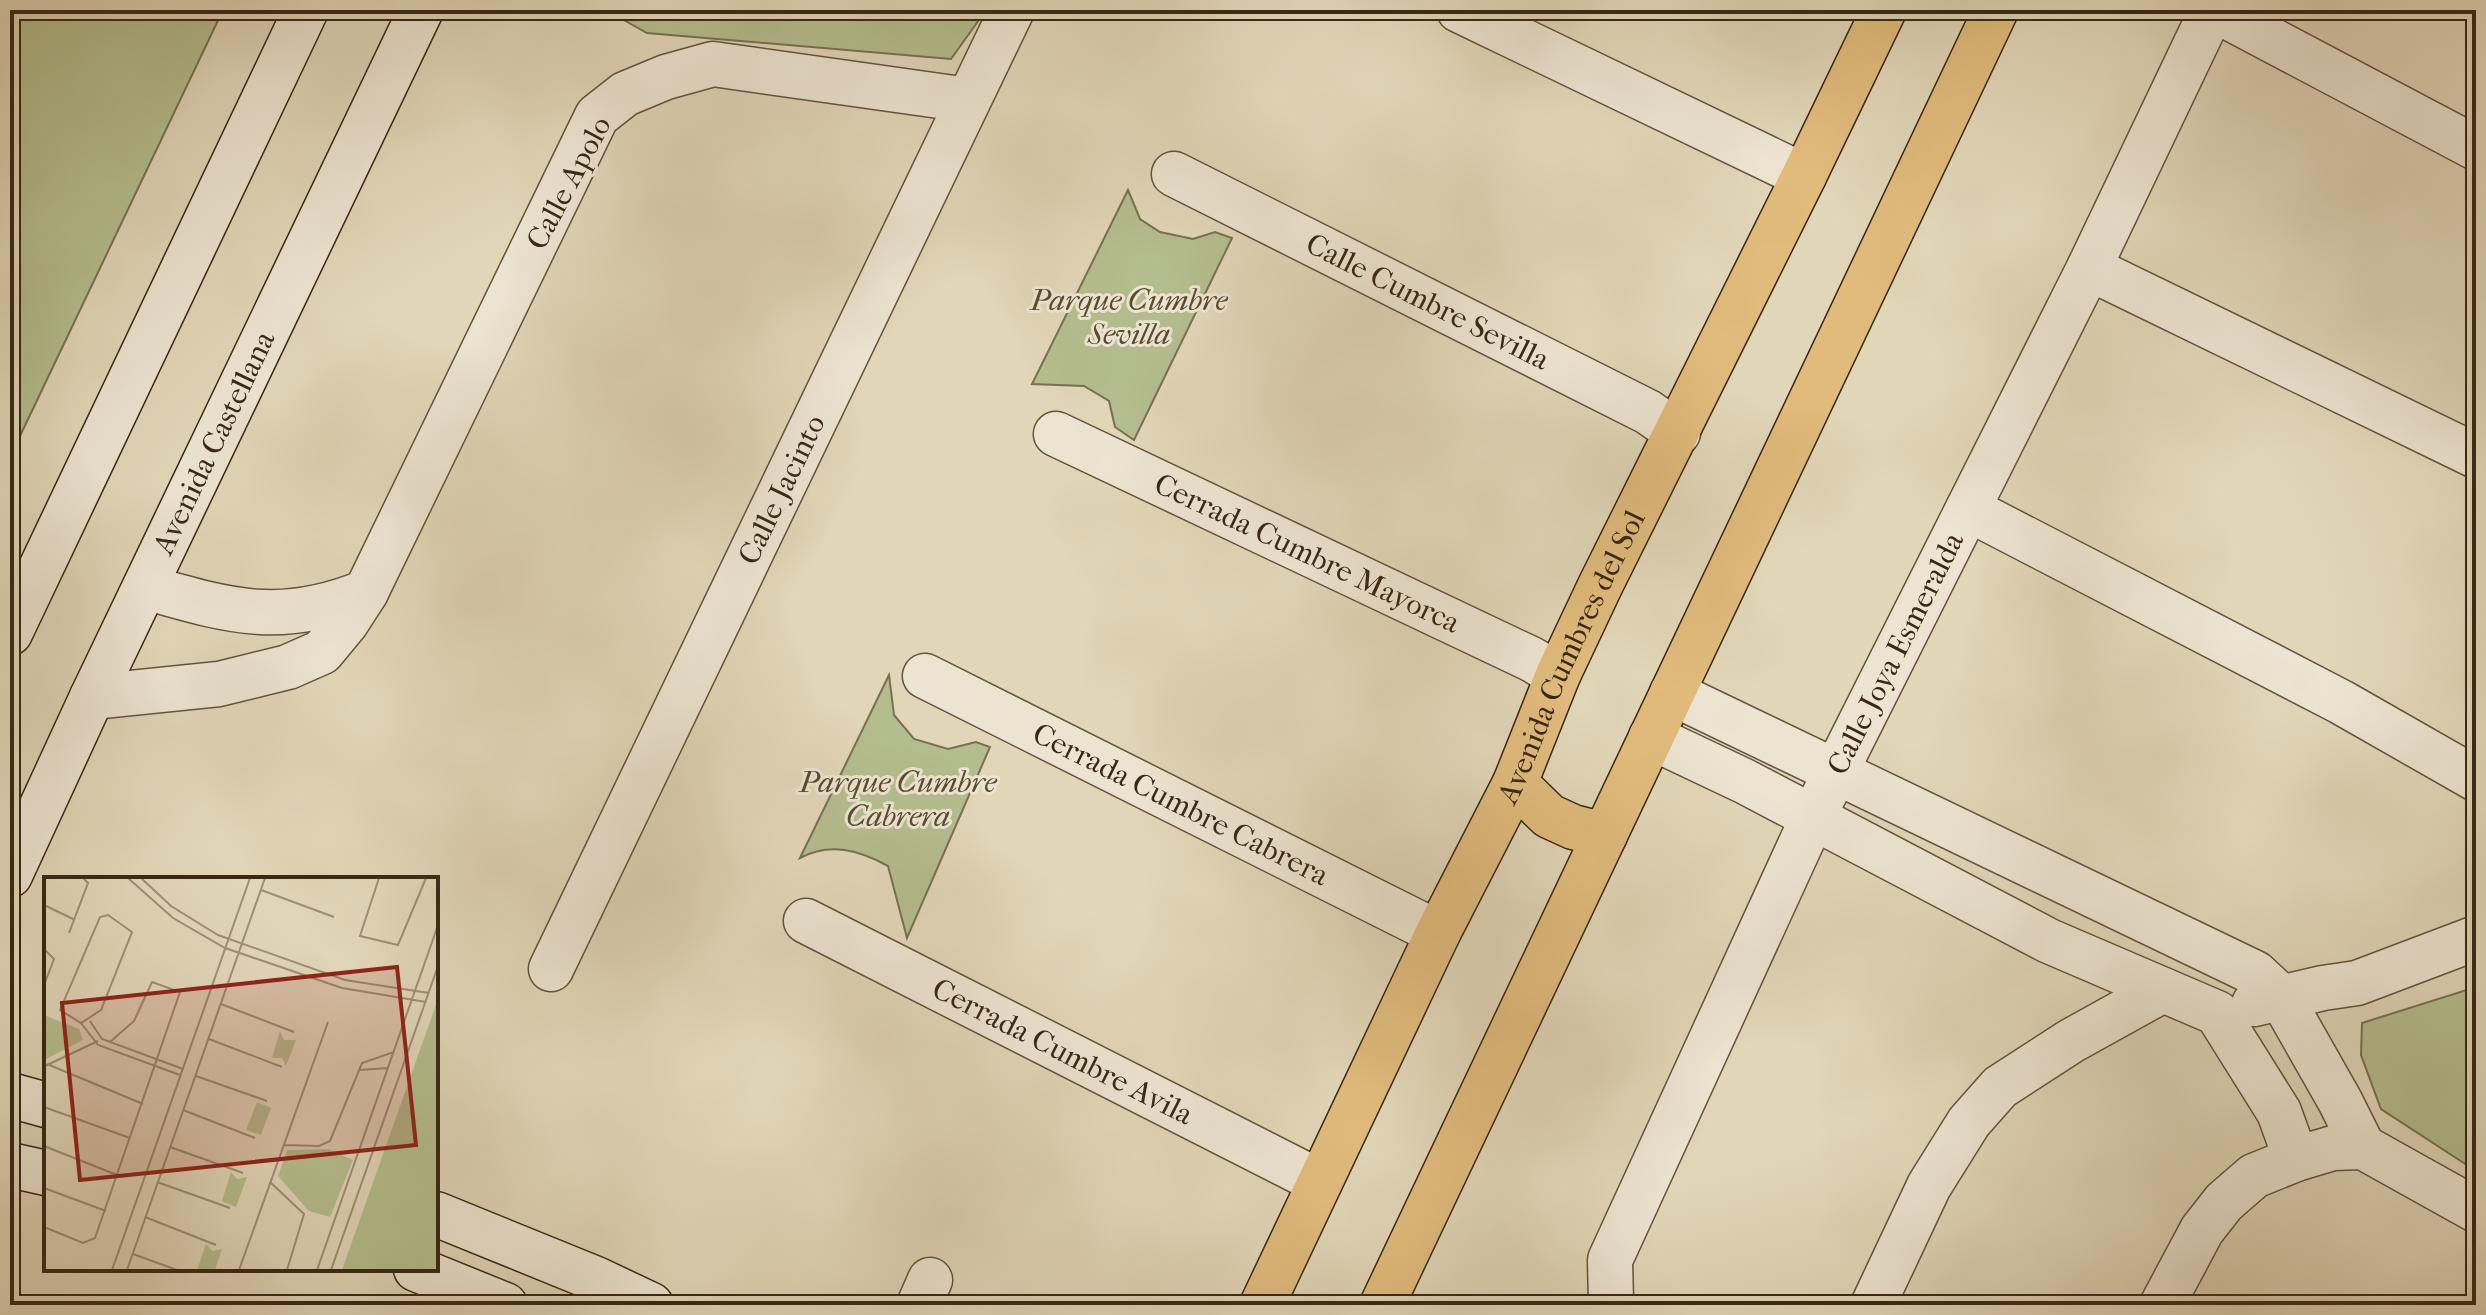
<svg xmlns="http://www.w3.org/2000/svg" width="2486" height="1315" font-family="'IM FELL French Canon',serif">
<rect width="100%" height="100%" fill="#e1d6b8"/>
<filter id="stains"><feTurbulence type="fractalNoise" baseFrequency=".0025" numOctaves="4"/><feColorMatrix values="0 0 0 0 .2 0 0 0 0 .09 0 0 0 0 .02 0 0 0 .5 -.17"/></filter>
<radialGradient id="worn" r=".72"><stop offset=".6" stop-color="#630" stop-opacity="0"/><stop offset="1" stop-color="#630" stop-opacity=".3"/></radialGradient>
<g fill="#b4bd8e" stroke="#767251" stroke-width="2">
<path d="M10 10H223L10 457Z"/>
<path d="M606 10H986L951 59 647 33Z"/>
<path d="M1128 190 1140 219 1160 232 1193 239 1215 232 1232 238 1134 440 1115 427 1109 401 1084 386 1032 384Z"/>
<path d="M889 675 894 715 914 739 948 749 976 742 990 747 907 938 888 866C859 850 830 842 800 858Z"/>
<path d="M2476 987V1171L2381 1109 2361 1055 2362 1023Z"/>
</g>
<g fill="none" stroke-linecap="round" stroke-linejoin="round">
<defs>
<g id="street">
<path d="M1459 10 1804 176"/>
<path d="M2215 10 2476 148"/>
<path id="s1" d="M1174 174 1648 412 1678 433"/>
<path d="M2089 268 2476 456"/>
<path id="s2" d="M1056 434 1531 659 1558 675"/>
<path d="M1968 509 2341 702 2476 779"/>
<path d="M145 587C229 611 280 627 366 592"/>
<path id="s3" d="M925 676 1438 933"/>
<path d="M1672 693 2255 973 2281 997 2340 1101 2363 1147"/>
<path d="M92 697 219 684 288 667 322 652 346 623 366 592 597 116 625 94 666 77 713 64 968 100"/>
<path d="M1651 737 1744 781 2049 941 2217 1013 2279 1112 2296 1159"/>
<path id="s4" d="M806 921 1320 1182"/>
<path id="s5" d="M551 969 1012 10"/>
<path d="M2254 1004 2323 988 2357 983 2476 938"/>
<path d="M919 1305 930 1280"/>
<path id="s6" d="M1613 1305 1611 1302 1610 1260 1813 817 2089 268 2212 10"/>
<path d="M1873 1305 1929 1186 1969 1122 2000 1087 2071 1041 2163 990"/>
<path d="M2162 1305 2202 1230 2224 1202 2254 1176 2296 1159 2333 1148 2363 1147 2476 1210"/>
</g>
<g id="secondary">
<path d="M10 633 306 10"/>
<path id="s7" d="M10 875 92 697 421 10"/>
<path d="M10 1095 46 1105"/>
<path d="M10 1165 46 1173"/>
<path d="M436 1214 596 1279 651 1305"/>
<path d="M416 1269 505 1305"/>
</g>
<g id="primary">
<path d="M1515 783 1549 816 1573 827 1605 835"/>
<path id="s8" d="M1262 1305 1438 933 1515 783 1558 675 1600 586 1804 176 1884 10"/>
<path d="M1382 1305 1996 10"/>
</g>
</defs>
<use href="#street" stroke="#62543d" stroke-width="47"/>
<use href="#secondary" stroke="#382814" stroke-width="47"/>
<use href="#primary" stroke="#382814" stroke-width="47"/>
<use href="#street" stroke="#ece4d1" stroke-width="44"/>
<use href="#secondary" stroke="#ece4d1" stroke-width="44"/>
<use href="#primary" stroke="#e0bb7c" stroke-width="44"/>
</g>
<g text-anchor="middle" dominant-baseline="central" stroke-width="6" stroke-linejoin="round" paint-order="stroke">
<g font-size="30" fill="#382814" stroke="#ece4d1">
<text transform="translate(569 183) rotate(-62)">Calle Apolo</text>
<text stroke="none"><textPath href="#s1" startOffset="284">Calle Cumbre Sevilla</textPath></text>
<text stroke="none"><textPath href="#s7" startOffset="478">Avenida Castellana</textPath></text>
<text stroke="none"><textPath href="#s5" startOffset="532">Calle Jacinto</textPath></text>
<text stroke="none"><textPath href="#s2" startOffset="278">Cerrada Cumbre Mayorca</textPath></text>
<text stroke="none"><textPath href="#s6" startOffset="716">Calle Joya Esmeralda</textPath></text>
<text stroke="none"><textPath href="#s8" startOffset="718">Avenida Cumbres del Sol</textPath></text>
<text stroke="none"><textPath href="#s3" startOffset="286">Cerrada Cumbre Cabrera</textPath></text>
<text stroke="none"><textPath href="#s4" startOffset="288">Cerrada Cumbre Avila</textPath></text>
</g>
<g font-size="30" font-style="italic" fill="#574d32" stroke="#ece4d1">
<text x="1129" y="300">Parque Cumbre<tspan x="1129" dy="34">Sevilla</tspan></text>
<text x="898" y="782">Parque Cumbre<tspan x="898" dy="34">Cabrera</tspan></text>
</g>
</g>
<g transform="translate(44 877)">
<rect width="394" height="394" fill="#e1d6b8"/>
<path d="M394 122V393H298ZM0 138 35 152 39 163 0 183ZM236 154 240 163H252L242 189 238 181H228ZM213 225 227 231 217 258 202 253ZM284 272 309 283 286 340 265 334 234 299 243 273ZM187 295 193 302 203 300 192 330 178 324ZM162 367 169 374 178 372 171 393H153Z" fill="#b4bd8e"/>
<path fill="none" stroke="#9d9076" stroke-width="2" d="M84 1 129 41 181 71 298 111 382 125M97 1 127 29 174 58 301 103 385 116M335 1 316 59 354 68 382 1M217 13 290 40M0 28 31 43M64 38 88 55 57 133 37 146 16 133 56 40ZM25 56 44 6 39 1M0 72 10 82 0 108M177 127 250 155M46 144 58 162 139 192M37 146 54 168 136 198M165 162 238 190M3 187 99 227M1 189 54 164M315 193 344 191M152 199 223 224M0 230 86 261M139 233 211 261M240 268 275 269 286 264 318 186 350 175M0 269 73 298M126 270 199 296M113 305 186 331M226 305 260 337 243 393M0 311 62 334M101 340 172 368M0 350 39 366 51 361 136 115 108 105 90 144 66 165M89 377 133 393M68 393 206 1M83 393 221 1M195 393 284 145M273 393 394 48M287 393 394 89"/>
<path fill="#8f2418" fill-opacity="0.15" stroke="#8f2418" stroke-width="4" d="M353 90 372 268 36 303 18 126Z"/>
<rect width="394" height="394" fill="none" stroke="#382814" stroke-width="4"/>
</g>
<rect width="2486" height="1315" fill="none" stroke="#e1d6b8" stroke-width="40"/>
<rect x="12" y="12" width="2462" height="1291" fill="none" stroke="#382814" stroke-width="4"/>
<rect x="20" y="20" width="2446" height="1275" fill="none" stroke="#382814" stroke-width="2"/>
<rect width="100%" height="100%" filter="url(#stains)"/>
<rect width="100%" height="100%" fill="url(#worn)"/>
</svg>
